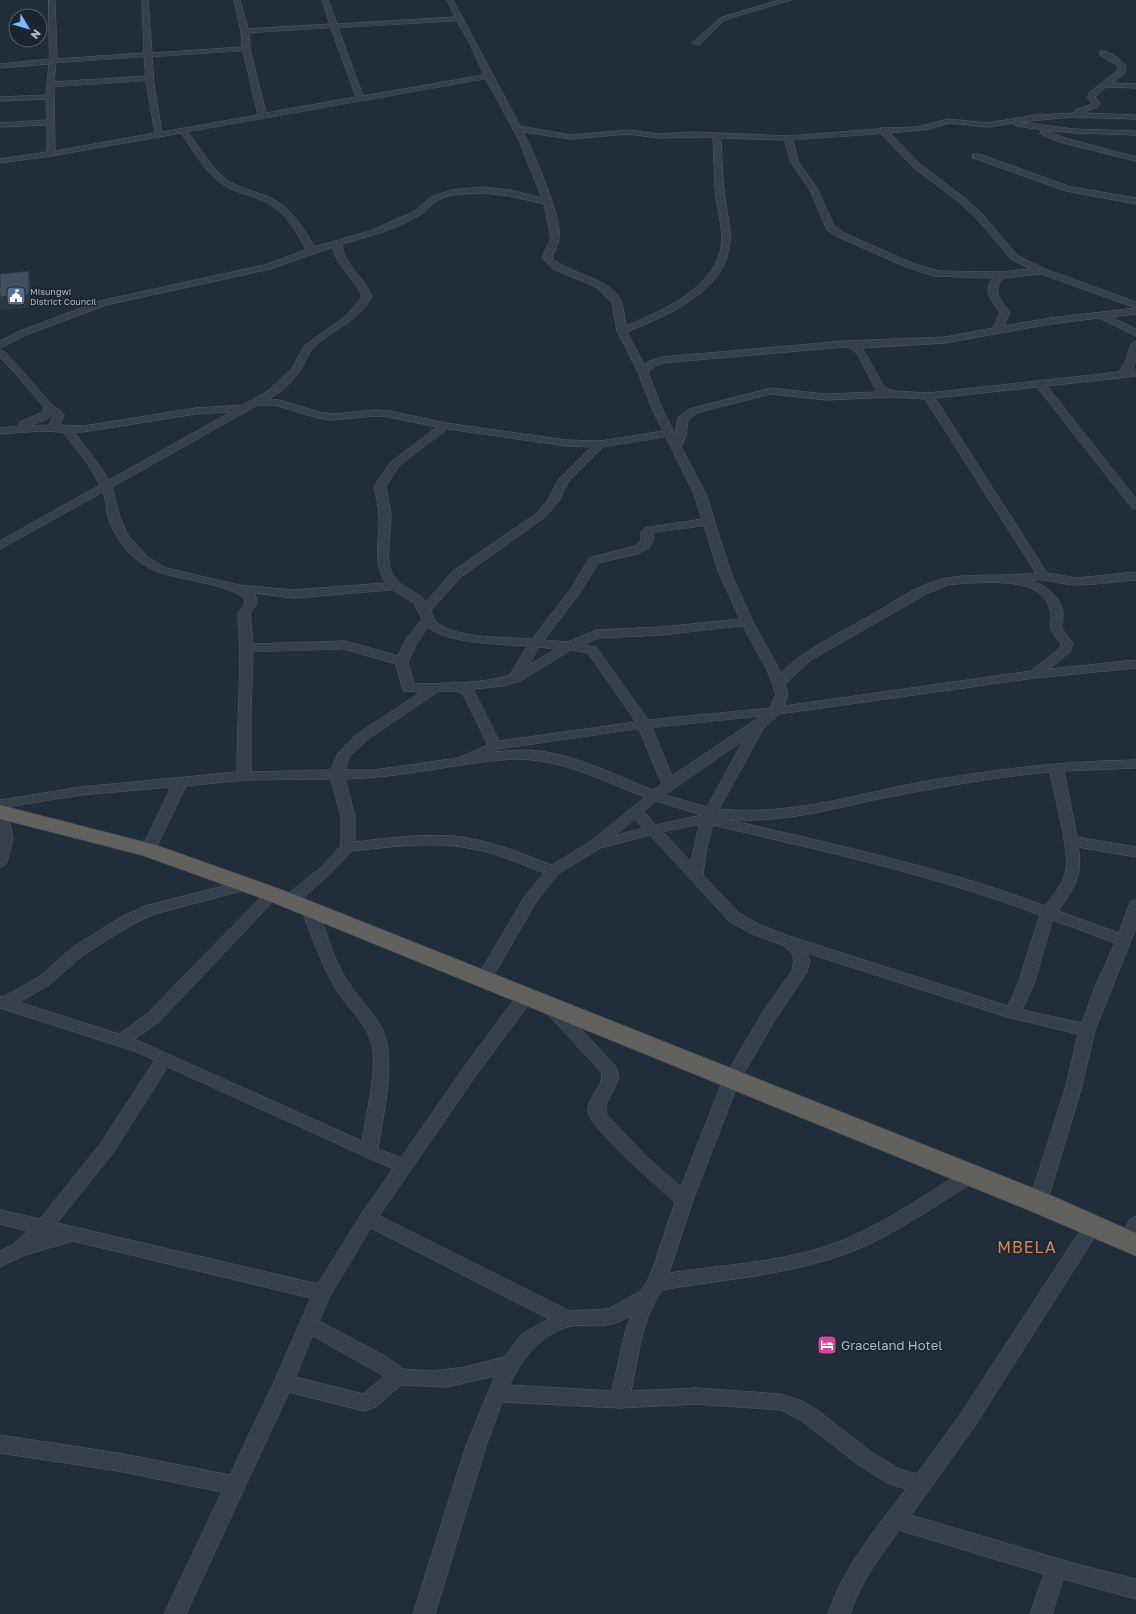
<svg xmlns="http://www.w3.org/2000/svg" width="1136" height="1614" font-family="'Golos Text',sans-serif">
<rect width="100%" height="100%" fill="#202e3c"/>
<g fill="none" stroke-linecap="round" stroke-linejoin="round">
<defs>
<g id="minor">
<path d="M49 0H55L57 59 144 53 142 0H148L152 53 242 47 241 31 234 0H240L248 29 330 24 322 0H328L337 24 455 17 447 0H453L520 126 570 135 628 130 658 134 694 132 789 136 878 129 882 128 918 127 948 119 988 123 1036 115 1075 113V110L1092 104 1087 97 1090 92 1118 70V66L1100 55V51C1109 50 1120 59 1126 66L1125 73 1112 83 1136 84V88L1106 87 1095 97 1100 103 1098 107 1082 113 1136 115V119L1070 117 1020 122 1074 129 1136 131V135L1074 133 1045 130 1065 138 1136 157V161L1059 142 1041 134 1040 132 1044 130 1016 126 1013 123 988 127 949 123 930 129 890 133 920 164 966 199 984 216 1018 256 1045 269 1136 302V308L1041 274 1003 278C991 293 1001 299 1010 313L1004 326 1050 318 1136 308V314L1111 317 1136 329V336L1099 318 1050 324 945 343 862 348 885 388 895 391 928 393 1119 372 1125 363 1131 344 1136 341V361L1132 370H1136V376L1047 386 1136 499V509L1132 508 1037 387 935 398 1047 573 1077 578 1136 572V580C1116 581 1097 585 1077 585 1061 585 1047 578 1032 580 1046 587 1063 598 1063 616 1063 621 1061 624 1062 629L1073 643 1070 652 1049 669 1136 660V668L1035 678 779 714 763 729 719 809C787 816 851 796 916 783 989 770 1062 761 1136 760V768L1064 771 1077 837 1136 847V857L1078 847C1084 875 1073 889 1058 911L1119 933 1129 905 1131 901 1136 900V928L1095 1030 1082 1086 1047 1202 1044 1207 1038 1209 1032 1207 1029 1202 1066 1086 1078 1034 1007 1017 807 953 810 961 807 972 776 1018 739 1081 693 1200 669 1273C721 1265 776 1263 827 1246 877 1229 920 1198 965 1170L971 1168 977 1170 980 1175 977 1180C936 1205 896 1234 851 1252 790 1275 725 1279 662 1290 642 1318 638 1358 631 1391L696 1388 781 1394 802 1401 816 1409 870 1451 899 1469 917 1474 960 1415 1087 1220 1093 1218 1099 1220 1102 1225 1099 1230 974 1427 911 1515 1076 1564 1136 1579V1599L1063 1579 1052 1614H1030L1044 1574 899 1530C880 1557 860 1582 850 1614H828C844 1566 876 1529 906 1489L887 1483 856 1463 802 1421 781 1410 696 1404 620 1408 502 1402 486 1446 435 1614H413L466 1446 495 1376 447 1387 401 1385 376 1407 364 1411 289 1392 186 1614H164L222 1492 118 1471 0 1453V1435L118 1453 230 1475 274 1382 311 1298 73 1241 25 1255 0 1267V1251L12 1245 28 1231 0 1224V1210L40 1219 101 1143 155 1060 134 1051 0 1008V996L3 997 39 977 73 947 123 916 145 906 247 880 252 882 254 885 252 888 155 914 133 924 83 955 49 985 19 1002 119 1034 147 1014 267 891 272 889 277 891 279 894 277 897 159 1022 134 1039 362 1141C366 1116 376 1075 373 1051 370 1025 347 1008 334 986 320 961 311 934 301 908L303 904 308 903 313 904C325 923 329 946 339 966 349 988 366 1004 379 1023 399 1054 383 1113 378 1149L401 1158 462 1070 519 993 525 991 531 993 533 997 531 1001 474 1078 379 1216 569 1311 608 1309 641 1291 648 1280 654 1265 675 1202C659 1188 591 1129 588 1112 586 1098 603 1088 602 1073L546 1012 544 1008 546 1004 552 1002 558 1004 616 1067 619 1078 606 1105V1114L647 1157 681 1187 723 1080 764 1010 792 971 794 961 792 953 784 946 748 932 729 921 650 835 600 848 558 874 536 902 489 983 484 984 479 983 476 979 525 896 544 873C519 863 494 852 468 848 430 841 390 847 352 851L329 875 294 905 289 906 284 905 282 901 284 897 319 869 341 846V817L331 779 244 780 186 786 155 850 153 853H143L141 850 171 787 81 795 0 808V800L81 787 237 772C237 719 242 666 238 613L245 604 244 597C193 569 141 591 111 525 106 515 107 503 103 492L0 549V541L100 485 87 463 63 432 40 431 0 434V428L20 426 19 424 20 422 43 412 44 407 14 372 0 358V350L4 351C21 368 35 387 52 405 56 408 61 411 64 415L60 425 83 426 196 408 243 405 268 391 292 368 305 345 346 316 362 297C356 279 335 266 333 247L270 269 106 305 26 335 0 348V341L20 331 100 301 264 265 306 250C292 222 281 207 252 196 241 193 230 190 221 183 203 170 194 151 181 133L51 156 0 163V159L47 152V125L0 127V123L47 120 46 99 0 101V97L46 95 49 64 0 68V64L49 59ZM457 21 470 44 484 75 363 96 338 28ZM331 28 356 97 266 113 250 49 249 33ZM243 51 258 115 162 132 154 85 152 57ZM144 57 146 76 54 82 56 63ZM486 79 519 140 542 198 510 190 482 187 451 190 431 197 415 211 370 231 314 247C302 225 289 204 264 195 252 191 238 187 227 180 210 167 201 149 188 132ZM146 81 155 133 55 151 54 87ZM523 132 570 139 628 134 658 138 713 137C714 158 714 178 716 198 718 212 722 226 722 241 718 288 663 310 626 326 625 319 624 311 622 304 614 278 570 275 552 258 554 251 559 244 559 237 562 218 533 150 523 132ZM881 134 914 168 960 203 978 220 1012 260 1031 269 1000 272 938 271 912 263 844 233 834 226 818 190 798 161 793 140ZM721 138 785 140 790 161 810 190 827 230 838 237 906 267 934 276 993 278C982 292 992 300 1000 313L993 328 945 337 845 341 662 357 647 362 644 365 627 332C667 315 727 292 730 241 731 227 727 213 725 199 722 178 722 158 721 138ZM482 193 510 196 544 204 551 238 542 258 553 269 596 287 612 303 617 331 638 372 653 411 663 431 600 441 566 440 446 423 389 411 375 410 333 414 319 412 279 400 268 399C282 392 296 379 303 365 306 360 308 354 312 349 332 328 355 325 372 297 365 278 343 264 342 244 368 237 396 229 420 215 426 212 431 205 437 201 449 193 468 194 482 193ZM845 347 851 348 858 355 877 392 826 394 771 388 689 409 678 418 675 434 663 411 648 372 655 366 663 363ZM771 394 826 400 893 397 925 399 1036 573C1006 577 976 573 947 578 919 583 893 603 868 617 838 634 805 649 781 673L753 622 731 573 706 494 681 447 686 436 688 420 697 413ZM274 405 318 418 333 420 375 416 389 417 437 427 391 462 374 486C376 496 379 507 379 517 380 539 372 564 386 583L293 590 239 585 166 568 149 558 129 537 120 518 112 487 256 406ZM231 412 109 480 91 454 74 432H83L196 414ZM52 415 53 416 49 425 29 426 47 419ZM448 429 566 446 591 447 559 479 548 500 537 513 453 571 426 602C418 591 403 589 394 577 384 563 391 533 391 517 390 506 387 496 386 486L399 466ZM666 437 694 494 702 519 645 528 641 532V541L635 546 589 558 571 589 532 639C506 637 460 639 439 624 434 620 433 616 431 610L461 577 545 517 559 501 568 482 603 447ZM704 526 719 573 740 619 662 627 596 630 568 642 544 640 580 593 598 563 637 554 649 548 653 541V533ZM966 583C991 583 1039 577 1049 607 1056 626 1042 623 1061 643L1060 648 1031 671 784 706 788 694 785 684 811 660 928 593 948 585ZM393 590 414 603 422 619 406 639 398 656 345 641 253 644 250 613 257 604 255 593 293 598ZM743 626 768 672 776 694 770 708 648 720 596 647 583 645 598 638 662 635ZM428 627C446 644 502 644 527 646L510 675C483 684 442 683 414 684L408 662 416 645ZM539 647 556 649 529 665ZM344 649 396 664 403 691 421 692 357 734 338 753 331 770 251 772V712L253 652ZM572 650 588 653 636 722 499 741 473 689 503 686 520 681ZM439 691H455L463 694 488 745 458 758 374 770H345L349 757 367 740ZM761 716 672 776 652 728ZM639 729 662 784 653 790C616 776 579 756 539 751 524 749 508 751 493 752L499 749ZM743 741 707 807 665 795ZM512 759C560 758 601 780 645 797L590 842 552 865C520 853 487 839 453 836 420 834 387 838 355 842V817L345 779C402 778 456 763 512 759ZM1050 772C1054 794 1070 853 1066 871 1063 884 1053 896 1045 906 942 867 832 844 725 819 778 824 827 810 878 799 935 788 993 777 1050 772ZM656 801 702 815 656 825 644 812ZM635 819 643 828 615 836ZM699 825 691 862 663 832ZM713 825C823 851 934 875 1040 915L1018 984 1008 1006 792 937 758 924 739 913 703 875 706 852ZM1053 920 1115 943 1095 987 1082 1023 1022 1010 1034 984ZM168 1067 393 1169 362 1213 318 1284 57 1223 113 1153ZM371 1228 549 1319 522 1334 504 1357 465 1367 433 1371 403 1369 385 1356 319 1321 330 1296ZM631 1316 625 1333 612 1391 509 1385C521 1360 540 1335 568 1327 582 1323 598 1328 611 1324 618 1323 624 1319 631 1316ZM313 1336 384 1376 363 1394 296 1377Z"/>
<path d="M780 0H791L724 20 699 45 692 43 720 18Z"/>
<path d="M973 154H979L1071 187 1136 198V204L1066 191 973 158Z"/>
<path d="M0 809 6 810 8 813 13 839 7 862 5 865 0 867Z"/>
<path d="M1136 1217V1241L1133 1246 1127 1248 1121 1246 1118 1241 1130 1219Z"/>
</g>
<path id="trunk" d="M0 805 156 845 280 889 1048 1194 1136 1233V1256L1028 1210 264 899 141 855 0 819Z"/>
</defs>
<use href="#minor" stroke="#525d6a" stroke-width="1"/>
<use href="#trunk" stroke="#3f4a56" stroke-width="1"/>
<use href="#minor" fill="#34404c" fill-rule="evenodd"/>
<use href="#trunk" fill="#62615e" fill-rule="evenodd"/>
</g>
<path fill="#2e3843" d="M29 271 31 283V307L0 310V297Z"/>
<path fill="#415060" stroke="#2e3843" d="M29 271V295L0 297V274Z"/>
<defs>
<symbol id="civic-square" viewBox="-11 -11 22 22"><rect x="-9" y="-9" width="18" height="18" rx="4" fill="#5c6f8a" stroke="#192530"/><path d="M-.6-6.5H3V-4.5H.6V-3L4-1V1h2V6H-6V1h2V-1L-.6-3ZM-1.2 2.5V6h2.4V2.5Z" fill="#fff"/></symbol>
<symbol id="hotel-square" viewBox="-11 -11 22 22"><rect x="-9" y="-9" width="18" height="18" rx="4" fill="#d1479c" stroke="#192530"/><path d="M-6-4.5h1.5V1H6V5H4.5V3h-9V5H-6ZM-4 0a1.8 1.8 0 1 1 3.6 0ZM.5 0V-2.5h3Q6-2.5 6 0Z" fill="#fff"/></symbol>
</defs>
<g fill-rule="evenodd">
<use href="#civic-square" x="5" y="285" width="22" height="22"/>
<use href="#hotel-square" x="816" y="1334" width="22" height="22"/>
</g>
<g text-anchor="middle" dominant-baseline="central" stroke-width="3" stroke-linejoin="round" paint-order="stroke">
<g font-size="9" fill="#afbac8" stroke="#192530" text-anchor="start">
<text x="30" y="291">Misungwi<tspan x="30" dy="10">District Council</tspan></text>
</g>
<g font-size="13" fill="#afbac8" stroke="#192530" text-anchor="start">
<text x="841" y="1345">Graceland Hotel</text>
</g>
<g font-size="16" letter-spacing="1" fill="#db8657" stroke="#192530">
<text x="1027" y="1247">MBELA</text>
</g>
</g>
<g transform="translate(28 28) rotate(128)"><circle r="19" fill="#192530" stroke="#55616d"/>
<path d="M0-3L7 15L0 10L-7 15Z" fill="#7db9ff"/>
<text y="-6" font-size="11" font-weight="bold" text-anchor="middle" fill="#afbac8">N</text>
</g>
</svg>
